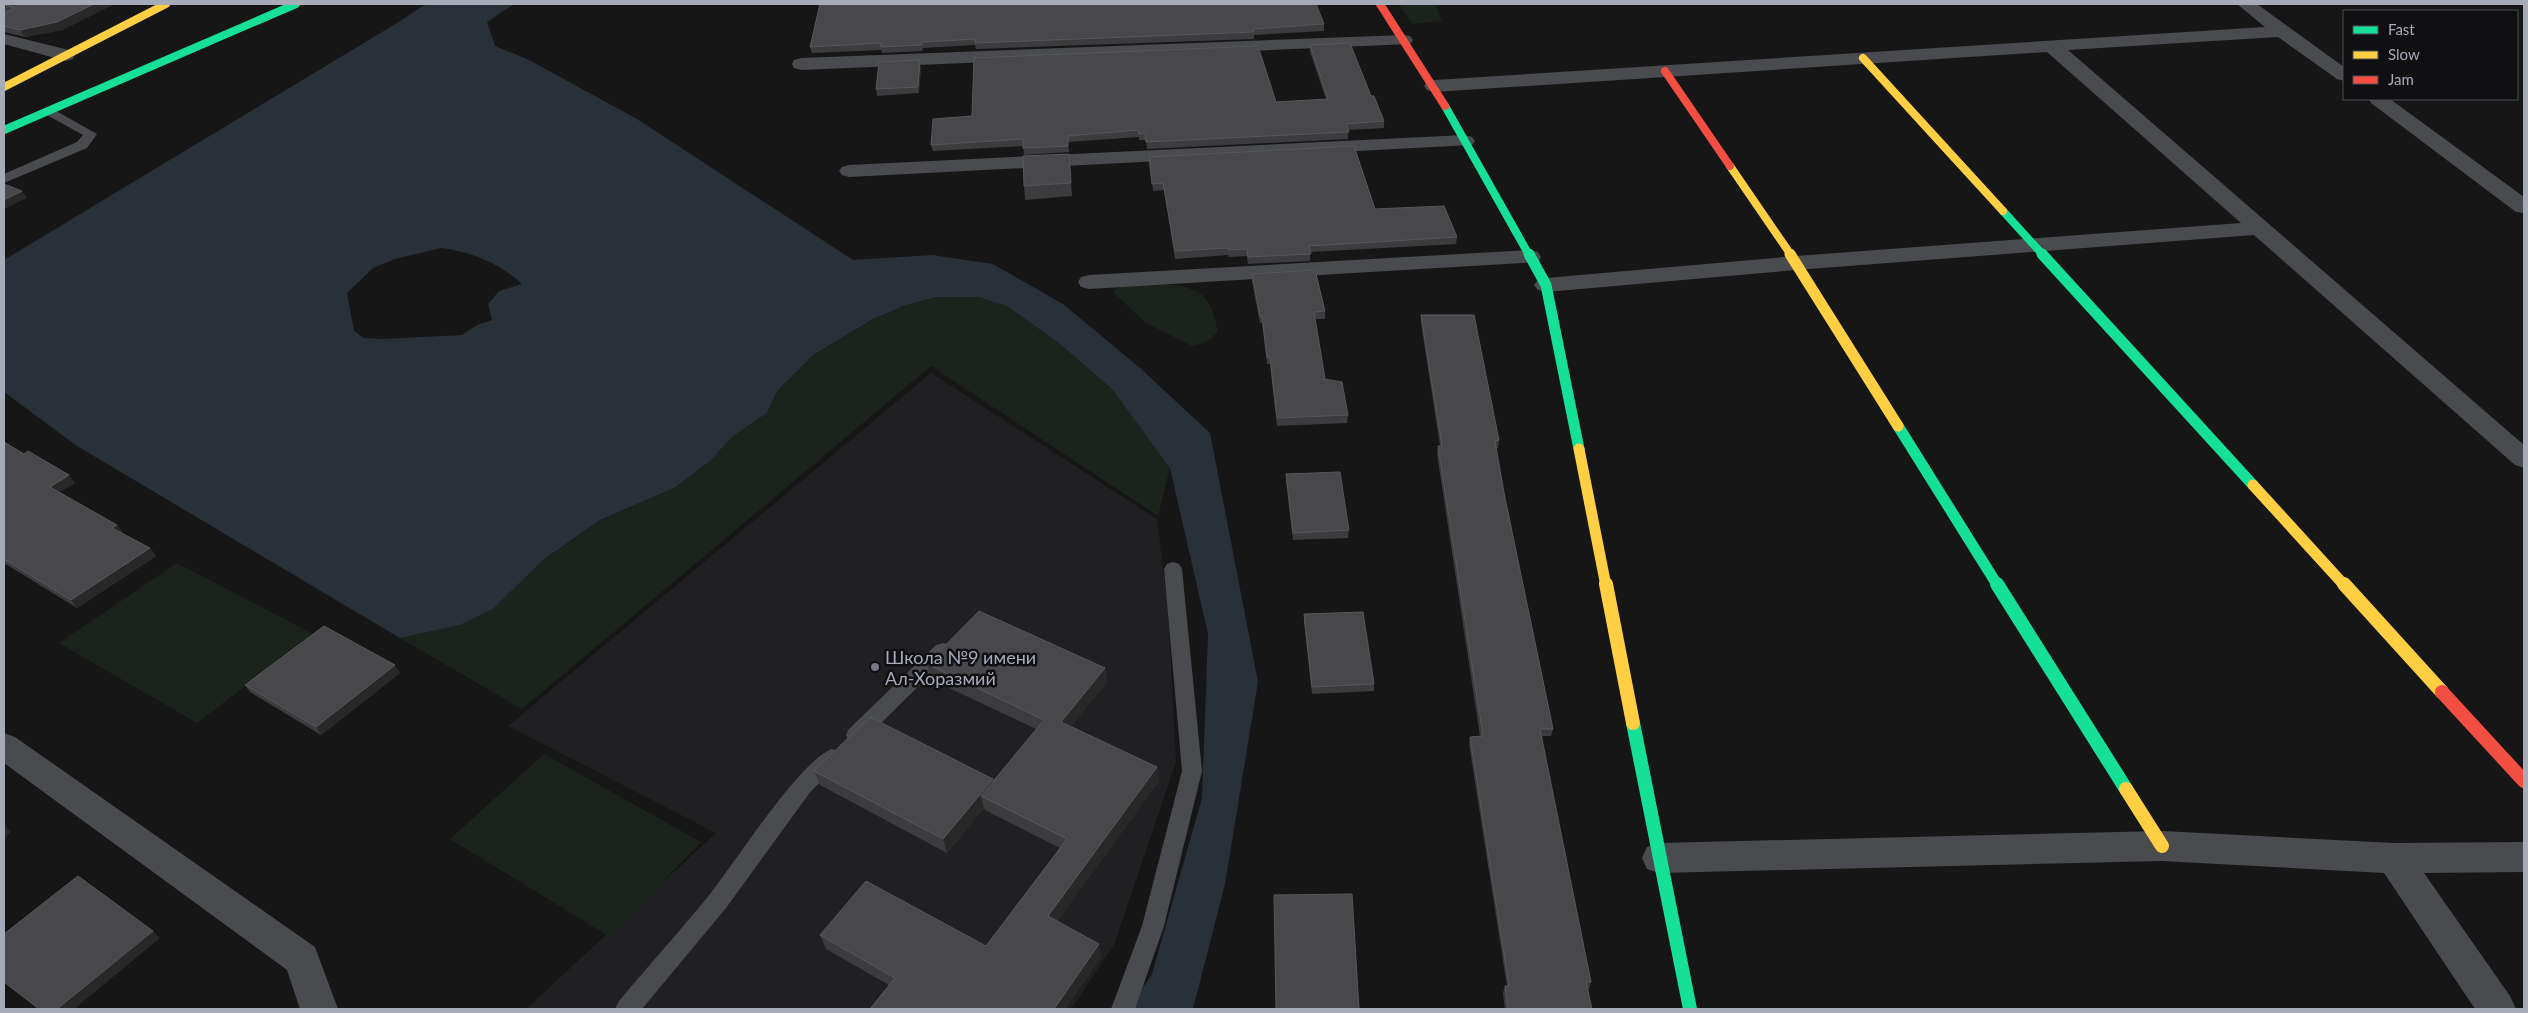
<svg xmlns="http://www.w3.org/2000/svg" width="2528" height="1013" font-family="Lato,sans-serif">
<rect width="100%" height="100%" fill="#161616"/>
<path fill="#202022" d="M931 373 1157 519 1168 608 1176 762 1114 945 1071 1009H526L716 833 508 726Z"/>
<g fill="#1c231d">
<path d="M1399 4H1435L1442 21 1412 24Z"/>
<path d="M1161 284C1199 287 1210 292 1218 332L1205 343 1192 346 1146 323 1113 292C1121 281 1148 285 1161 284Z"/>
<path d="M937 297H978L1007 306 1060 344 1112 389 1170 467 1158 516 931 366 522 709 400 638 460 625 493 609 543 560 601 520 674 488 710 461 733 436 767 413 777 391 813 355 873 319 906 305Z"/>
<path d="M177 563 313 634 197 723 59 643Z"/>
<path d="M544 754 701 842 610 937 450 839Z"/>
</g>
<path fill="#293038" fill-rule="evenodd" d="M426 4H514L487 22 495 46 529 60 637 119 853 260 932 255 993 264 1063 304 1140 368 1210 433 1258 682 1225 884 1193 1009H1129L1152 974 1202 798 1208 634 1170 468 1112 389 1060 344 1007 306 978 297H937L906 305 873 319 813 355 777 391 767 413 733 436 710 461 674 488 600 520 543 560 493 609 460 625 400 638 77 446 4 392V260L392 26ZM441 248C472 252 499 263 522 284L499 291 488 304 492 320 477 325 462 335 383 339 364 338 354 331 347 293 373 268 395 259Z"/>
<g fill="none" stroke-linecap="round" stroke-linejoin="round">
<g fill="#4a4b4f" fill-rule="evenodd">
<path d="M49 107 97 134 87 148 4 183V174L77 142 83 135 45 114 43 111Z"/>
<path d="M1173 562 1179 564 1182 569 1202 771 1164 926 1135 1009H1111L1142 926 1182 771 1164 569 1167 564Z"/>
<path d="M943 643 950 645 953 650 950 655 863 741 856 743 849 741 846 735 849 729 936 645Z"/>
<path d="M832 749 839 752 842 758 839 764 811 791 726 908 642 1009H615L619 1001C649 965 681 930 710 894 735 863 800 760 832 749Z"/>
</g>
<g fill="#4a4b4f" fill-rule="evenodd">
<path d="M2237 4H2257L2344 67V81L2337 79 2278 37 2068 50 2524 445V468L2515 465 2254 235 1796 270 1546 292 1538 290 1534 285 1538 280 1546 278 1796 256 2241 223 2047 52 1434 92 1427 90 1424 86 1427 82 1434 80 2265 27Z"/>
<path d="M4 34 73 51 75 55 73 59 66 61 4 44Z"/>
<path d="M1404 35 1410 36 1413 40 1410 44 801 70 794 68 792 64 794 60 801 58Z"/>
<path d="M2369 99H2390L2524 197V213L2516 212 2371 103Z"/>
<path d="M1465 135 1472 137 1475 141 1472 145 849 177 842 175 839 171 842 167 849 165Z"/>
<path d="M1530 250 1538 252 1541 257 1538 262 1089 289 1081 287 1078 282 1081 277 1089 275Z"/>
<path d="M4 733 15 737 315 947 338 1009H300L287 970 4 763Z"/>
<path d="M2162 831 2394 843 2524 842V872L2424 873 2510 996 2516 1009H2475L2384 873 2162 861 1659 873 1647 869 1642 858 1647 847 1659 843Z"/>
</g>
<g stroke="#16e098" stroke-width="8">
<path d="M1445 106 1529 255"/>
<path d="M4 130 296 4"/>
<path d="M2003 211 2043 255"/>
</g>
<g stroke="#16e098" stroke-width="11">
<path d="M1529 254 1546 285 1579 449"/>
<path d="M2042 254 2253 485"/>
<path d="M1898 426 1998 586"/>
</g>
<g stroke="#16e098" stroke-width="14">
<path d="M1997 584 2126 789"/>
<path d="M1633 723 1690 1009"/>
</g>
<g stroke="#ffcf43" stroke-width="8">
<path d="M1863 58 2003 211"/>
<path d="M4 87 166 4"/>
<path d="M1730 166 1791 255"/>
</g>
<g stroke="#ffcf43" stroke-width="11">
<path d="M1790 254 1898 426"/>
<path d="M1579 449 1606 586"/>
<path d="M2253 485 2345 586"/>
</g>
<g stroke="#ffcf43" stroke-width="14">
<path d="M1606 584 1633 723"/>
<path d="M2344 584 2442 692"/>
<path d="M2126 789 2162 846"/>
</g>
<g stroke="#f24e42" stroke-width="8">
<path d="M1380 4 1445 106"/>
<path d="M1665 71 1730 166"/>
</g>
<path stroke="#f24e42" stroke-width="14" d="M2442 692 2524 781"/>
</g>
<g fill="#3c3c3e">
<path d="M4 4H114L62 30 25 37 4 32V33V13L6 12 4 11Z"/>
<path d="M820 4 1324 24V31L1254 35V39L976 49 975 45 923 48 922 51 882 53 881 50 812 53 810 47Z"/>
<path d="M1310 45 1371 96 1384 121V128L1348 130V139L1147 149 1146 140H1139V137L1068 142 1069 152 1024 155 1023 146 933 151 931 145 1276 102 1326 99 1310 52Z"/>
<path d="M921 67 919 93 877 96 876 89Z"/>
<path d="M1069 154 1072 196 1025 200 1024 186Z"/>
<path d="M1149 157 1375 209 1457 237 1456 244 1310 252V261L1248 264 1247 256 1229 257 1228 255 1175 259 1164 190 1153 191Z"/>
<path d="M1252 274 1325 311V319H1315L1325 379 1348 415 1347 423 1277 426 1270 364H1267L1262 323H1260L1252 281Z"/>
<path d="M1421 315 1499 440 1498 448H1496L1504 493 1553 729 1551 736H1541L1591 982 1589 989H1588L1592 1009H1505L1503 993 1505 986H1507L1469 744 1470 737 1480 736 1437 454 1438 446H1440L1421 323Z"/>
<path d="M4 442 75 483 59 492 123 532 121 533 150 548 156 556 77 608 4 563Z"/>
<path d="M1286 474 1349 530 1348 538 1293 540 1286 481Z"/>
<path d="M1304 614 1374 684V691L1312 694 1304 622Z"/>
<path d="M927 664 1105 668 1107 682 1071 726 1157 767 1159 781 1057 921 1099 944 1101 957 1065 1009H870L889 985 826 949 820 935 986 946 1060 848 985 810 984 808 947 853 820 785 814 771 993 779 994 781 1036 729 930 679Z"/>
<path d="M400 673 321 735 250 692 245 685Z"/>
</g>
<g fill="#282829">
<path d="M94 4H114L62 30 25 37 20 30Z"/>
<path d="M920 60 921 67 919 93 918 87Z"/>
<path d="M22 191 27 198 4 209V200Z"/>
<path d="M69 475 75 483 56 494 50 487Z"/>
<path d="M117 525 123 532 118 535 112 528Z"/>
<path d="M150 548 156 556 77 608 71 600Z"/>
<path d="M395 665 400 673 321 735 316 727Z"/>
<path d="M1105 668 1107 682 1064 736 1061 722Z"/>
<path d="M1157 767 1159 781 1051 930 1048 916Z"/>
<path d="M993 779 996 793 981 796 984 808 947 853 943 839Z"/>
<path d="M4 825 11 832 4 838Z"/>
<path d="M153 931 160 938 74 1009H57Z"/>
<path d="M1099 944 1101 957 1065 1009H1054Z"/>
</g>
<g fill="#48484b" stroke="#56585c">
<path d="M4 4H94L57 22 20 30 4 26V13L15 8 4 5Z"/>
<path d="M820 4H1316L1324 24 1253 29 1254 32 975 43V39L922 42 921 45 881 47V43L810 47Z"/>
<path d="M1350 43 1371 96H1374L1384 121 1346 124 1349 132 1146 142 1145 133 1139 134 1138 130 1068 136V146L1023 148V139L931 145 933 119 972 116 974 58 1258 46 1276 102 1328 99 1310 45Z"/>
<path d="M920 60 918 87 876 89 879 62Z"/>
<path d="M1354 146 1375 209 1444 206 1457 237 1309 246 1311 254 1248 257 1247 249 1228 250V248L1175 251 1163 183 1152 184 1149 157Z"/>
<path d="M1069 154 1071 183 1024 186 1023 156Z"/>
<path d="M4 184 22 191 4 200Z"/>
<path d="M1315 270 1325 311 1314 312 1325 379 1342 382 1348 415 1277 418 1270 357H1267L1262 316H1260L1252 274Z"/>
<path d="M1421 315H1474L1499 440 1495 441 1504 493 1553 729H1540L1591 982H1586L1592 1009H1508L1505 986H1509L1470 737 1483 736 1438 446H1442Z"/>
<path d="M4 442 24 454 28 451 69 475 50 487 117 525 112 528 150 548 71 600 4 559Z"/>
<path d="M1340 472 1349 530 1293 533 1286 474Z"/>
<path d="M979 611 1105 668 1061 722 1157 767 1048 916 1099 944 1054 1009H870L895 978 820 935 866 881 986 946 1067 839 981 796 1044 720 927 664Z"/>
<path d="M1363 612 1374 684 1312 687 1304 614Z"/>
<path d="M324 626 395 665 316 727 245 685Z"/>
<path d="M870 717 993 779 943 839 814 771Z"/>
<path d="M78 876 153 931 57 1009H39L4 982V934Z"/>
<path d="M1352 894 1359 1009H1276L1274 895Z"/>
</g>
<circle fill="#74777f" stroke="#101012" stroke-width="2" cx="875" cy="667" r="5"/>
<g text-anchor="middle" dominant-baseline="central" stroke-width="5" stroke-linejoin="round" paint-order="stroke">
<g font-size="18" fill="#a7abb8" stroke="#101012" text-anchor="start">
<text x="885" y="657">Школа №9 имени<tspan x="885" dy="21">Ал-Хоразмий</tspan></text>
</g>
</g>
<rect width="2528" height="1013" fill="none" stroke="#a7abb8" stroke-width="10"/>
<rect x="2343" y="10" width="175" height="90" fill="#101012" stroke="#4c4e54"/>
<rect x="2353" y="26" width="25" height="8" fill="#16e098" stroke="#4c4e54"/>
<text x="2388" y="35" font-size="15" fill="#a7abb8">Fast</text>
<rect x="2353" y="51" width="25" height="8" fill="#ffcf43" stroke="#4c4e54"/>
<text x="2388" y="60" font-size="15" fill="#a7abb8">Slow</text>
<rect x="2353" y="76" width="25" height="8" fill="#f24e42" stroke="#4c4e54"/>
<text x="2388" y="85" font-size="15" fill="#a7abb8">Jam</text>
</svg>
